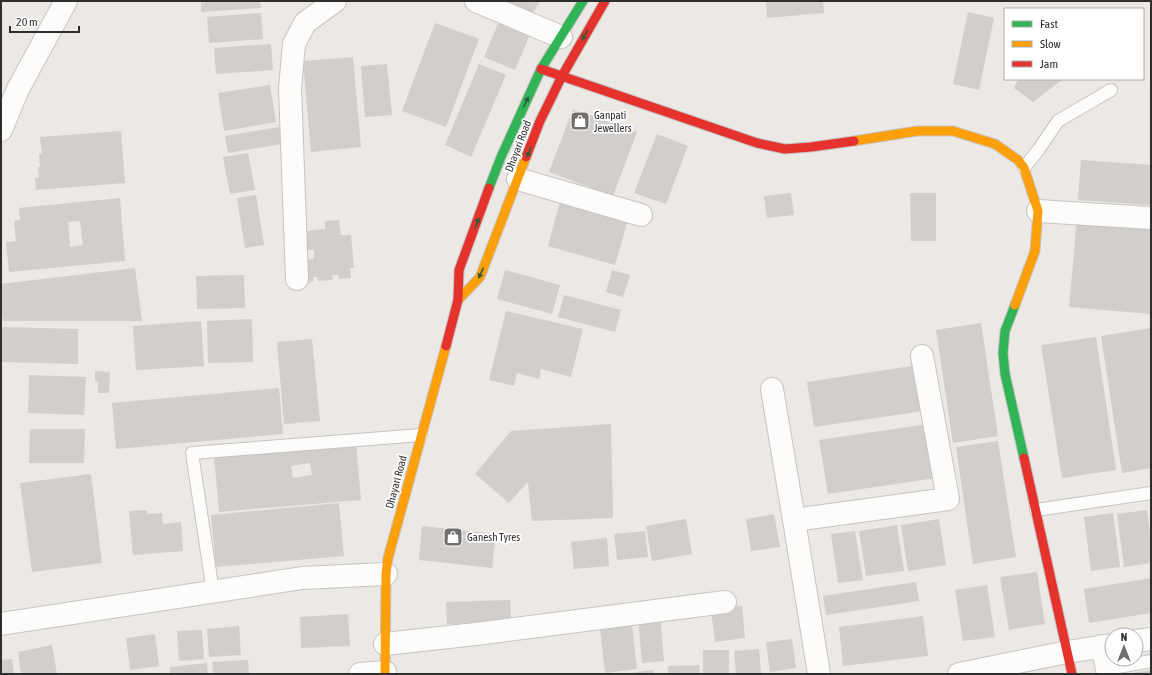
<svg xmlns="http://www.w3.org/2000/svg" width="1152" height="675" font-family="'Asap Condensed',sans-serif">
<rect width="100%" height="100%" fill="#ece8e4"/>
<g fill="#d1cecb" fill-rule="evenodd">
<path d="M201 1H260L261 8 201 12Z"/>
<path d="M505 1H540L533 13Z"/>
<path d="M766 1H823L824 13 767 18Z"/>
<path d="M968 12 994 18 979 90 953 84Z"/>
<path d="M261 13 263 39 209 43 207 17Z"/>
<path d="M500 19 531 32 515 70 484 57Z"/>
<path d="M435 23 479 39 446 127 402 111Z"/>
<path d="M271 44 273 70 216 74 214 48Z"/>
<path d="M353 57 361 147 311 152 303 61Z"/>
<path d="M387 64 392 115 365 117 361 66Z"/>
<path d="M479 64 506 75 471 157 445 145Z"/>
<path d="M1018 79H1063L1033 102 1014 88Z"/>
<path d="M270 85 276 122 224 131 218 93Z"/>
<path d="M573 109 637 132 613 196 549 172Z"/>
<path d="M279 127 282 144 228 153 225 136Z"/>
<path d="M121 131 125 183 36 190 35 178H39L38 167H40L39 154H42L40 137Z"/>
<path d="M657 134 688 146 666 204 634 193Z"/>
<path d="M248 153 255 190 230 194 223 157Z"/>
<path d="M1081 160 1151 165V205L1078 200Z"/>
<path d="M791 193 794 215 767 218 764 196Z"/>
<path d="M910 193H936V241H911Z"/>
<path d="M256 195 264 245 245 248 237 198Z"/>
<path d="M120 198 125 261 9 272 6 242 16 241 14 221 20 220 19 208ZM80 221 83 245 70 247 68 222Z"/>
<path d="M561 198 629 216 615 265 548 246Z"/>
<path d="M1077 219 1151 226V314L1069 307Z"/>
<path d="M339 220 341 235H351L354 268H350L351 278 339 279 338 275H332L333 280 318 281 317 277H313V282L305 283 304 260 314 259V250H308L306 231 325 229V221Z"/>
<path d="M135 268 142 321H3L1 309V284Z"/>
<path d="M505 270 560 285 552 314 497 299Z"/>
<path d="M612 270 630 275 623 297 606 292Z"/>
<path d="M244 275 245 308 197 309 196 276Z"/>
<path d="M564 295 621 310 615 332 558 317Z"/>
<path d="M506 311 583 329 571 377 541 369 539 379 517 373 514 386 489 380Z"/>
<path d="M252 319 253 362 208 363 207 321Z"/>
<path d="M201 321 204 366 136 370 133 326Z"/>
<path d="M981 323 998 436 953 443 936 330Z"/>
<path d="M1 327 78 329V364L1 362Z"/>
<path d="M1151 328V468L1122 473 1101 336Z"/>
<path d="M1096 337 1116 470 1062 478 1041 345Z"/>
<path d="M312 339 320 421 284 424 277 342Z"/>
<path d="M918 365 924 411 814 427 807 382Z"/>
<path d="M95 371 110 372 109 393H98V381H95Z"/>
<path d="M29 375 86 377 84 415 28 413Z"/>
<path d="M279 388 283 434 116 449 112 403Z"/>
<path d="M611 424 613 518 532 521 528 482 509 503 475 474 511 431Z"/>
<path d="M928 424 936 478 828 494 819 440Z"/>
<path d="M30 429H85L84 463H29Z"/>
<path d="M998 441 1016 557 973 564 956 447Z"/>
<path d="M356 443 361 500 219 512 214 456ZM310 463 312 475 293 478 291 466Z"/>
<path d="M91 474 102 563 32 572 20 483Z"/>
<path d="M339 503 344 556 216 567 211 515Z"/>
<path d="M147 510V514L162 513 163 524 181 522 183 551 133 555 129 511Z"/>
<path d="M1147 510 1151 541V563L1124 567 1117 514Z"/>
<path d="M1113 513 1120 567 1091 571 1084 517Z"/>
<path d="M774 514 780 547 751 551 746 519Z"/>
<path d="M686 519 692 554 652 561 646 526Z"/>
<path d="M939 519 946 565 908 571 901 525Z"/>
<path d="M897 525 904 571 866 576 859 531Z"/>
<path d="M422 526 496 534 492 568 419 560Z"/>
<path d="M645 531 648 557 617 560 614 534Z"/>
<path d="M855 531 863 580 838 583 831 534Z"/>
<path d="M607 538 609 566 574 569 571 542Z"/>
<path d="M1037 572 1045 624 1009 630 1000 577Z"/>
<path d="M1151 578V613L1089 623 1084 589Z"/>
<path d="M916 582 919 601 826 615 823 596Z"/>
<path d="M987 585 995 637 963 641 955 590Z"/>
<path d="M510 600 511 622 447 624 446 602Z"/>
<path d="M742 606 745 638 715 642 711 610Z"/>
<path d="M348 614 350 646 301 648 300 617Z"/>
<path d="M660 615 664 661 642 663 638 617Z"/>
<path d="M923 616 928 656 843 666 839 627Z"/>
<path d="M632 625 637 669 605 673 600 629Z"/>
<path d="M239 626 241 655 209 657 207 629Z"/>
<path d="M202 630 204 659 179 661 177 631Z"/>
<path d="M155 634 159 666 130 670 126 638Z"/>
<path d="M792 639 796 668 770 672 766 642Z"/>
<path d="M52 645 57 674H21L18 652Z"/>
<path d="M759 649 761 674H736L734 651Z"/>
<rect x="703" y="650" width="26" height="24"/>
<path d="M12 659 14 674H1V660Z"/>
<path d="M248 660 249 674H213L212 662Z"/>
<path d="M207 663 208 674H170V667Z"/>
<path d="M699 665 700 674H668V666Z"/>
<path d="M653 670 654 674H630V673Z"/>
<path d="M1151 670V674H1132V673Z"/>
</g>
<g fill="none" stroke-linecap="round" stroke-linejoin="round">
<defs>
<g id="lane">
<path d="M1024 168 1039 149 1058 121 1111 90"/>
<path d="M1036 510 1151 493"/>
<path d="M213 592 192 453 421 435"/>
<path d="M1107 669 1151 661"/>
</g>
<g id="street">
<path d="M476 1 561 37"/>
<path d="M1 130 18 89 66 1"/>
<path d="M518 179 641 215"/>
<path d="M1038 211 1151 218"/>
<path d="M297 279 290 88 294 44 305 23 335 1"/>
<path d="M772 389 794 520 819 674"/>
<path d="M794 520 948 499 922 356"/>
<path d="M1 624 302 578 386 574"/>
<path d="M1136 641 1151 639"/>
<path d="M385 644 476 634 725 602"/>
<path d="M1102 646 1108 674"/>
<path d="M360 674 385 672"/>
<path d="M959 674 1067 652 1112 645"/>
</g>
<g id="fast">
<path d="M489 188 501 157 541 69 583 1"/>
<path d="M1015 305 1005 331 1003 353 1005 374 1024 458"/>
</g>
<g id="slow">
<path d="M854 141 917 131H953L995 144 1018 160 1024 168 1038 211 1035 251 1015 305"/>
<path d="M458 300 480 277 526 157"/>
<path d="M385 674 386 574 388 558 446 346"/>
</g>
<g id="jam">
<path d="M541 69 757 143 785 149 811 147 854 141"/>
<path d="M526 157 540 121 562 76 605 1"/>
<path d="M446 346 458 300 459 270 489 188"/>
<path d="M1024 458 1072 674"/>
</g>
</defs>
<use href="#lane" stroke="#c5c4c5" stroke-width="14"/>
<use href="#street" stroke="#c5c4c5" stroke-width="24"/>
<use href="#fast" stroke="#c5c4c5" stroke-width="11"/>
<use href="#slow" stroke="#c5c4c5" stroke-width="11"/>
<use href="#jam" stroke="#c5c4c5" stroke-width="11"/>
<use href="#lane" stroke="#fcfcfb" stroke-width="12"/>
<use href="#street" stroke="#fcfcfb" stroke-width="22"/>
<use href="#fast" stroke="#30b455" stroke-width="9"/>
<use href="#slow" stroke="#ff9f0a" stroke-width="9"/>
<use href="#jam" stroke="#e5322d" stroke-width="9"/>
</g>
<defs><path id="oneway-solid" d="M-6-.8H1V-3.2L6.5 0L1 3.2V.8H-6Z"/></defs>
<g fill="#2f5d3c">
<use href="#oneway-solid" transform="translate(585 35) rotate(120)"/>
<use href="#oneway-solid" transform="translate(526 102) rotate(-65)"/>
<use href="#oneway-solid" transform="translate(529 152) rotate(111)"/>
<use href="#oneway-solid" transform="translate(477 223) rotate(-69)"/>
<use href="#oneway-solid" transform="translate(481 273) rotate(115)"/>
</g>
<defs>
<symbol id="shop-square" viewBox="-11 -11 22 22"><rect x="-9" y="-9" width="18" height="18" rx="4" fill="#706f6e" stroke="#fff"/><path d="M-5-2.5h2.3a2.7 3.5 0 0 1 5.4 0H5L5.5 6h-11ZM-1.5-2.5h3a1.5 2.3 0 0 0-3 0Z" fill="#fff"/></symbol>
</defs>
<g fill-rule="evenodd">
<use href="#shop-square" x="569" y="110" width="22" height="22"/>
<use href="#shop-square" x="442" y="526" width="22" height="22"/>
</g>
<g text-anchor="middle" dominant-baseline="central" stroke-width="3.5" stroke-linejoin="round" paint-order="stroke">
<g font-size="11" fill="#2e2e2e" stroke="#fff" text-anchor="start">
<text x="594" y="115">Ganpati<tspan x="594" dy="13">Jewellers</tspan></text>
<text x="467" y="537">Ganesh Tyres</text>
</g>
<g font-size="11" fill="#2e2e2e" stroke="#fff">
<text transform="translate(518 146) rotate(-69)">Dhayari Road</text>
<text transform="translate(396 482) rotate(-75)">Dhayari Road</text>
</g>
</g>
<rect width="1152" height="675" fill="none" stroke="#2e2e2e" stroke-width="4"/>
<rect x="1004" y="8" width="140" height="72" fill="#ffffff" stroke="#ababab"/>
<rect x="1012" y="21" width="20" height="6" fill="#30b455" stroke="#ababab"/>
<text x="1040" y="28" font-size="12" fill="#2e2e2e">Fast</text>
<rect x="1012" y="41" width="20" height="6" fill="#ff9f0a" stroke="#ababab"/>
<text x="1040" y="48" font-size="12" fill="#2e2e2e">Slow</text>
<rect x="1012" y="61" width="20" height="6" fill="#e5322d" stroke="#ababab"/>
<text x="1040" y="68" font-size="12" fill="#2e2e2e">Jam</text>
<g transform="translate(1124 647)"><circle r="19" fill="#ffffff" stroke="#ababab"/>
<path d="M0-3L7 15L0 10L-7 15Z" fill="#706f6e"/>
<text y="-6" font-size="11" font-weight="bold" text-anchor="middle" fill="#2e2e2e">N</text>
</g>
<path d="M10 26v6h69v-6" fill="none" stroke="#2e2e2e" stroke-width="2"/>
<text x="16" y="26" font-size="12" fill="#2e2e2e" stroke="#ffffff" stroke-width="3" paint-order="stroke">20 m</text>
</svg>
